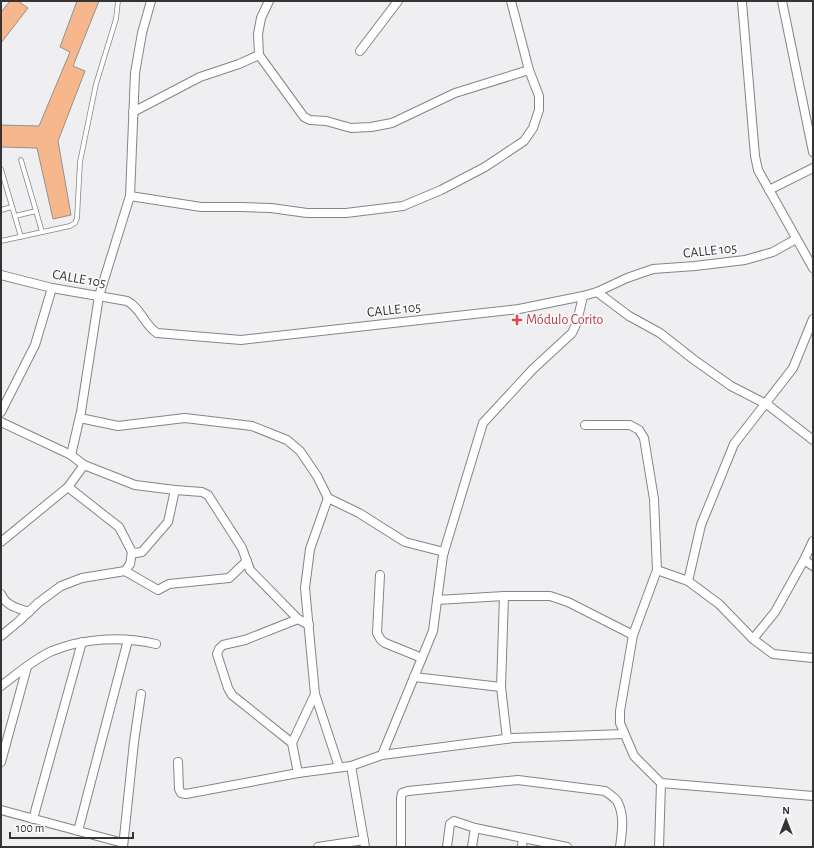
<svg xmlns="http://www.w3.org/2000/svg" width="814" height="848" font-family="'Alegreya Sans',sans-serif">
<rect width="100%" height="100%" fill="#efeff1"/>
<g fill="#f6b78d" stroke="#939190">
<path d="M10 1H18L28 8 1 43V12Z"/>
<path d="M77 1H99L73 66 85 71 58 141 71 215 53 219 37 148 1 147V125L39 126 70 52 60 47Z"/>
</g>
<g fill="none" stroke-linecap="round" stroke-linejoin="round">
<defs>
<g id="service">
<path d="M21 160 36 211"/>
<path d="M1 169 21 237"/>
<path d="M1 210 12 207"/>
<path d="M15 216 36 211 42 232"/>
<path d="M1 241 70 226 75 223 77 218 80 162 96 84 116 19 118 1"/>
</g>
<g id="minor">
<path d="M269 1 261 18 258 34 259 55 304 117 310 120 326 121 351 128 371 127 392 123 455 93 529 70"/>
<path d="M782 1 813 152"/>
<path d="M742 2 755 156 758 170 813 268"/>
<path d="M360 51 398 1"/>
<path d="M133 112 200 77 239 64 259 55"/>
<path d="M769 190 813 168"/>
<path d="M130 196 201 207H241L271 208 307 213H346L403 206 441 190 485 167 524 141 533 128 539 110V96L529 70 511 1"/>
<path d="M1 275 52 288 127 301C141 308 144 325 157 333L241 340 519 309 583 296 597 292 627 278 653 269 695 266 745 260 773 252 796 239"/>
<path d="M597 292 629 316 660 333 693 359 731 386 768 405 813 440"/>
<path d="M1 412 35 345 52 288"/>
<path d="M80 418 118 426 185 418 252 426 287 440 300 451 317 476 328 498 359 513 405 542 444 552"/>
<path d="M1 422 71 455 84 465 135 485 175 490 202 492 208 495 242 548 250 570 298 619 309 625"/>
<path d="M585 425H630L639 430 644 438 654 499 657 570 633 635 620 711V723L634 756 661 783 813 796"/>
<path d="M71 455 81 412 99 296 130 196 135 73 142 33 151 1"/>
<path d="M84 465 68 487 119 527 132 552 136 553 142 552 168 522 175 490"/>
<path d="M328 498 310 549 305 588 315 694 339 767"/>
<path d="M1 542 68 487"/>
<path d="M804 560 813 566"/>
<path d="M657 570 688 581 719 604 753 639 773 654 813 658"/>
<path d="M125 571 130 564 132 552"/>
<path d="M380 575 377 633 381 640 385 643 422 658"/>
<path d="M688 581 701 525 734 444 793 368 813 319"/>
<path d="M1 594C6 606 17 608 29 612"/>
<path d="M504 596 501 687 507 739"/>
<path d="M437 600 504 596H550L568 602 633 635"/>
<path d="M1 636 18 622 38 603 61 586 82 578 125 571 158 590 169 584 229 578 247 561"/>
<path d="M753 639 775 612 804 560 813 541"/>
<path d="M414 677 501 687"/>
<path d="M1 686C17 674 34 659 52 651 84 638 122 636 156 644"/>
<path d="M292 743 315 694"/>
<path d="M382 755 433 631 443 555 483 423 533 369 572 333 577 322 583 296"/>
<path d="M1 762 27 667"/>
<path d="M178 762 179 789 181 793 186 794 298 773 351 766 382 755 513 738 624 734"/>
<path d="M351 766 365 847"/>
<path d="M298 773 292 743 232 695 228 688 217 654 219 649 223 645 245 640 298 619"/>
<path d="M1 810 123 843"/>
<path d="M33 819 82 642"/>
<path d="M78 831 128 640"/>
<path d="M123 847 134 742 141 694"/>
<path d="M318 847 364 840"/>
<path d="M401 847V798L402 793 408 791 518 780 605 791C609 794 614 797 617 801 625 815 622 832 620 847"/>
<path d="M447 847 450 824 454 821 475 828 567 847"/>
<path d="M472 847 475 828"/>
<path d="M522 847 523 838"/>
<path d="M659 847 661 783"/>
</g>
</defs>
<use href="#service" stroke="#858587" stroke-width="5.5"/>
<use href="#minor" stroke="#858587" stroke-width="10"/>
<use href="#service" stroke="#fff" stroke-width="4"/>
<use href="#minor" stroke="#fff" stroke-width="8"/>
</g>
<path fill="#e0444e" stroke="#fcfcfe" stroke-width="1.5" d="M515 314h4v4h4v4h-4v4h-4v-4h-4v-4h4z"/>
<g text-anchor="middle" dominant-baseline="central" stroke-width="3" stroke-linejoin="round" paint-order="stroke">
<g font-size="14" fill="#343435" stroke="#fcfcfe">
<text transform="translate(710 251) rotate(-6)">CALLE 105</text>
<text transform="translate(79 279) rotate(10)">CALLE 105</text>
<text transform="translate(394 310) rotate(-6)">CALLE 105</text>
</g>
<g font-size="14" fill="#be3a42" stroke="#fcfcfe" text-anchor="start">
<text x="526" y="320">Módulo Corito</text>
</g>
</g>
<rect width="814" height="848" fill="none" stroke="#343435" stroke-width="4"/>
<g transform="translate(786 820)" stroke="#fcfcfe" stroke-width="3" paint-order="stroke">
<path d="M0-3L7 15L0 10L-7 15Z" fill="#343435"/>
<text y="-6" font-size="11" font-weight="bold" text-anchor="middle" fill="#343435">N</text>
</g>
<path d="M10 832v6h123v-6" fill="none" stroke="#343435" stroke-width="2"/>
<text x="16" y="832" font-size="12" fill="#343435" stroke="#fcfcfe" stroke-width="3" paint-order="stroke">100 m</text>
</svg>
